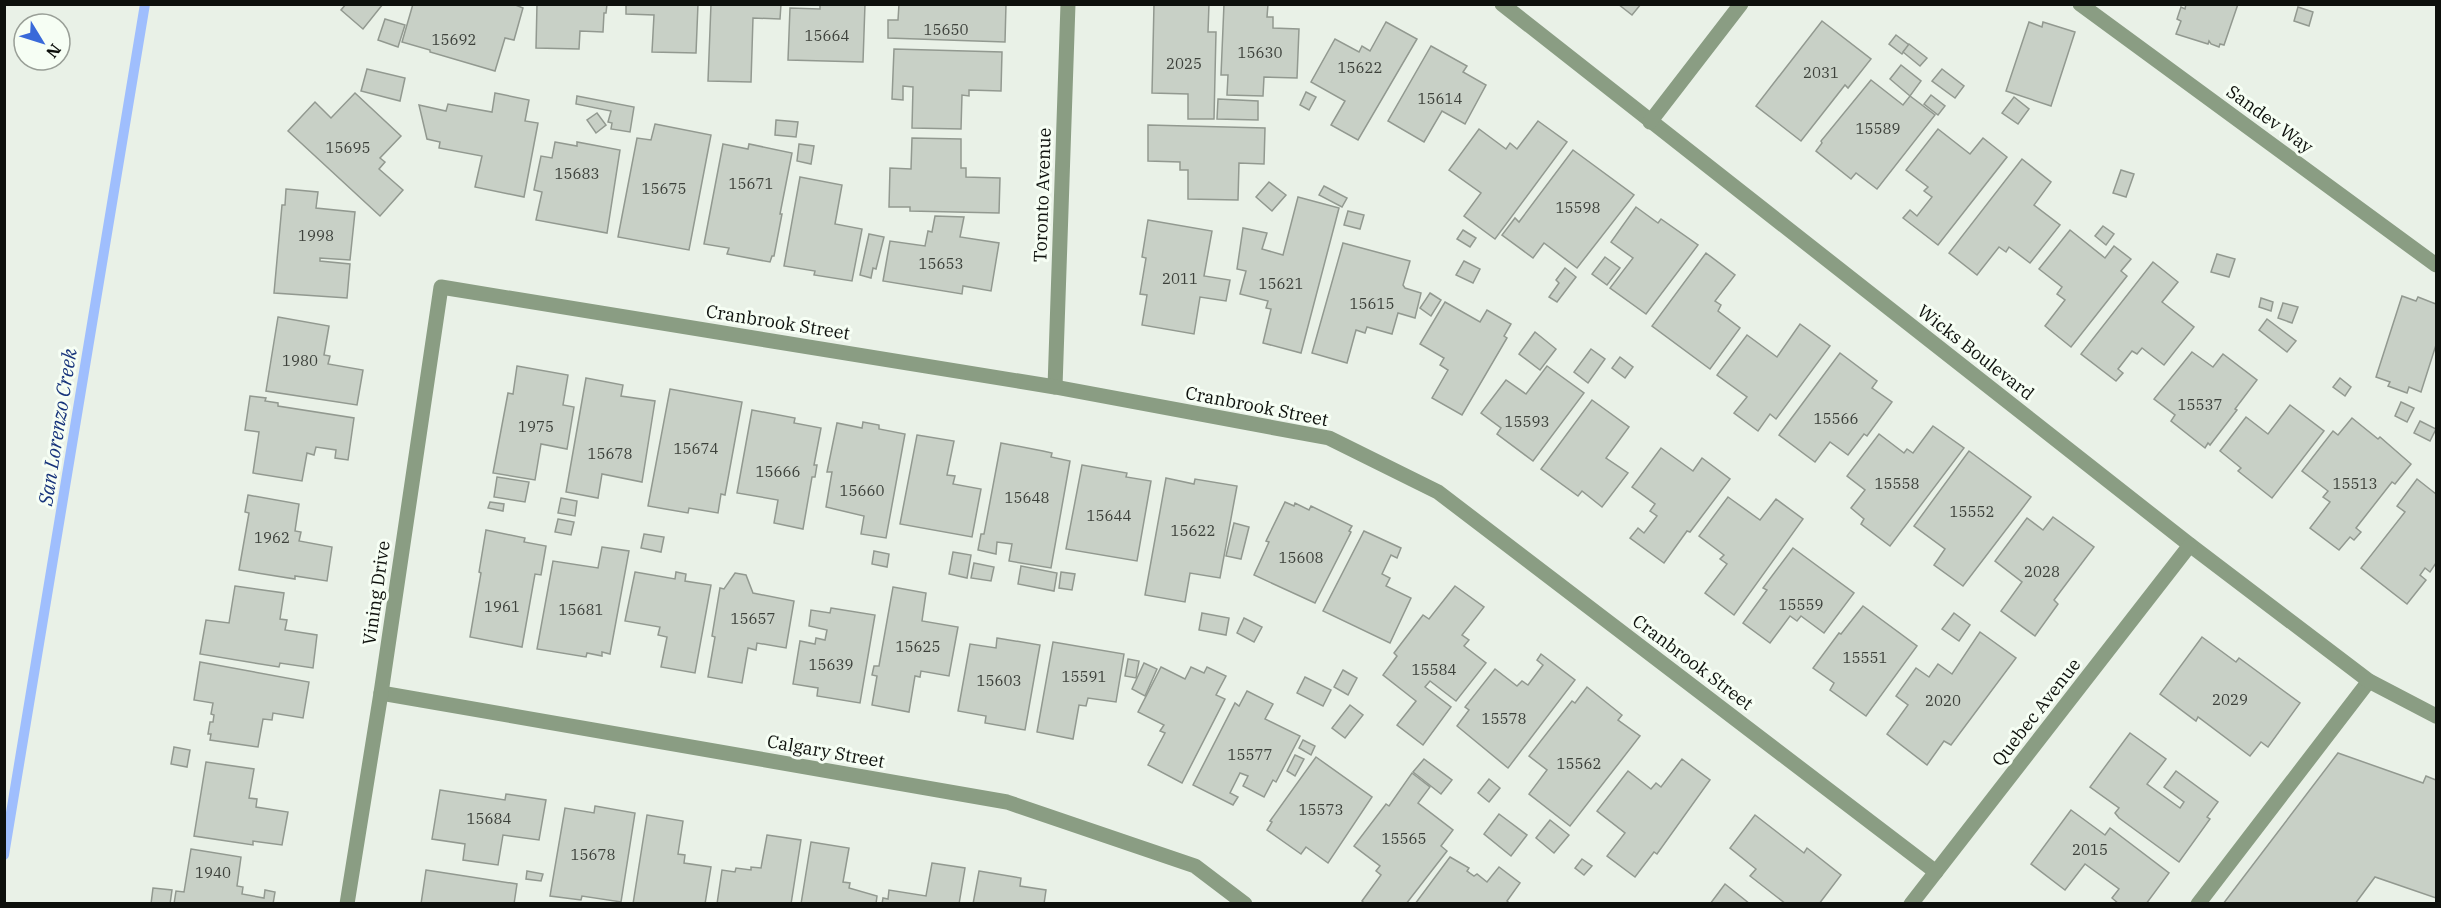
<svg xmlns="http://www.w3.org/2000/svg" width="2441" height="908" font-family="'IBM Plex Serif',serif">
<rect width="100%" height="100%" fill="#e9f1e7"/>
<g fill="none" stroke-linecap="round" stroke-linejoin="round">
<path stroke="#9fbefd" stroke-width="10" d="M4 855 145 4"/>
</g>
<g fill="#c8d0c6" stroke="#929990" stroke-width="1.5">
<path d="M346 4H383L363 29 341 10Z"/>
<path d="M413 4H513L523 8 514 40 505 38 495 71 430 52V50L402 42Z"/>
<path d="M537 4H607L606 13H604L603 32 580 31 579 49 536 48Z"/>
<path d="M626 4H698L696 53 652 52 654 15 626 14Z"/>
<path d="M711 4H781L780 19 753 18 751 82 708 81Z"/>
<path d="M820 4H865L863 62 788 60 790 8 820 9Z"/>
<path d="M899 4H1006L1005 42 888 38V20H898Z"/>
<path d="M1154 4H1209L1208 32H1216L1214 119H1188V94L1152 93Z"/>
<path d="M1224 4H1268L1267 17H1273V28L1299 29 1297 78 1264 77 1263 96 1227 95 1228 75H1221Z"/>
<path d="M1618 4H1641L1632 15Z"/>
<path d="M2186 4H2238L2224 45 2220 44 2219 47 2211 44 2209 41 2208 44 2176 34 2181 21 2177 19 2181 7 2185 9Z"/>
<path d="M2298 7 2313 12 2309 26 2294 21Z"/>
<path d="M385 19 405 25 398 47 378 40Z"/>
<path d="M1822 21 1871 59 1848 88 1845 85 1801 141 1756 106Z"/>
<path d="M1386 22 1417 39 1358 140 1331 125 1345 101 1311 82 1335 39 1359 52 1362 46 1370 51Z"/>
<path d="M2029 22 2042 27 2043 22 2075 32 2051 106 2006 91Z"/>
<path d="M1896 35 1909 45 1902 54 1889 44Z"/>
<path d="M1909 44 1927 58 1920 66 1903 52Z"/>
<path d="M1431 46 1467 66 1463 72 1486 85 1465 124 1442 111 1424 142 1388 121Z"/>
<path d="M894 49 1002 52 1001 91 969 90V96L962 95 961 129 912 128 913 87 903 86V100L892 99Z"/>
<path d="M1901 65 1921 81 1910 96 1890 79Z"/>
<path d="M367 69 405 78 400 101 361 91Z"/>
<path d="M1942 69 1964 86 1955 98 1932 81Z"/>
<path d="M1871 80 1903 105 1910 96 1935 115 1877 189 1856 173 1851 179 1816 151 1822 143 1821 141Z"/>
<path d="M1306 92 1316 97 1309 110 1300 105Z"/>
<path d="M355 93 401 136 380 158 385 162 379 169 403 190 380 216 288 131 315 102 331 118Z"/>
<path d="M495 93 529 100 525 121 538 123 524 197 475 187 482 156 439 148 440 142 427 139 419 105 446 111 448 104 492 112Z"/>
<path d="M1931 95 1945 106 1938 115 1924 104Z"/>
<path d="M577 96 634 107 630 132 611 129 612 123 608 122 611 111 576 104Z"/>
<path d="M2014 97 2029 109 2018 124 2002 113Z"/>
<path d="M1218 99 1258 101V120L1217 119Z"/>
<path d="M597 113 606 125 596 133 587 120Z"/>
<path d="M776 120 798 122 796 137 775 135Z"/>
<path d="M1538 121 1567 142 1495 239 1464 216 1481 193 1449 170 1479 129 1506 149 1510 143 1517 149Z"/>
<path d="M655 124 711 135 689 250 618 237 637 138 651 140Z"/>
<path d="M1148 125 1265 128 1264 164 1239 163 1238 200 1188 199V170H1180V162L1148 161Z"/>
<path d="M1938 129 1970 154 1983 138 2007 157 1938 245 1903 218 1910 210 1917 216 1932 197 1924 191 1928 187 1906 170Z"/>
<path d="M912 138 961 139V168H966V177L1000 178 999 213 910 211V207H889L890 168 911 169Z"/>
<path d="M555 142 577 146V142L620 150 607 233 536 220 542 192 534 190 541 156 552 158Z"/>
<path d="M723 144 748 149 749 144 792 153 780 214H782L774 256H772L770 262 727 254 729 248 704 244Z"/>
<path d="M799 144 814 146 811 164 797 161Z"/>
<path d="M1573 150 1634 195 1577 268 1544 243 1533 258 1502 235 1515 218 1519 222Z"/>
<path d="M2022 159 2051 182 2034 205 2060 225 2030 263 2009 247 2006 252 1999 247 1977 275 1949 253Z"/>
<path d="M2121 170 2134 174 2126 197 2113 193Z"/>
<path d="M800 177 842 185 835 224 862 229 852 281 814 275 815 271 784 266Z"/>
<path d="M1269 182 1286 195 1272 211 1256 197Z"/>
<path d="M1324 186 1347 198 1342 207 1319 195Z"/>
<path d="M286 189 318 192 316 208 355 212 350 260 320 258V261L350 264 347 298 274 293 282 205H285Z"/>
<path d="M1298 197 1339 208 1301 353 1263 343 1271 309 1266 308 1268 301 1240 294 1246 271 1237 269 1243 228 1267 233 1262 249 1283 255Z"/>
<path d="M1636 207 1658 223 1661 219 1698 245 1646 314 1610 288 1633 258 1611 242Z"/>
<path d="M1348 211 1364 215 1360 229 1344 225Z"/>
<path d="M935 216 964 217 960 237 999 243 991 291 963 286 962 294 883 281 890 241 925 246 928 231 932 232Z"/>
<path d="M1148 220 1212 231 1204 276 1230 280 1226 301 1200 297 1194 334 1142 325 1147 295 1140 294 1146 258 1142 257Z"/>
<path d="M2103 226 2114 234 2106 245 2095 236Z"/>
<path d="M1463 230 1476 238 1470 247 1457 239Z"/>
<path d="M2070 230 2105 258 2114 246 2131 259 2121 271 2127 276 2071 347 2045 326 2065 300 2057 294 2062 287 2039 269Z"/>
<path d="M869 234 884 237 876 269 873 268 871 278 860 275Z"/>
<path d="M1343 243 1410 261 1403 285 1405 288 1421 293 1415 318 1398 313 1392 334 1367 327 1365 333 1356 330 1347 363 1312 353Z"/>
<path d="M1706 253 1735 275 1715 301 1721 305 1718 311 1740 328 1710 369 1652 326Z"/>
<path d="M2217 254 2235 259 2229 277 2211 272Z"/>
<path d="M1605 257 1620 268 1607 285 1592 274Z"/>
<path d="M1464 261 1480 269 1473 283 1456 275Z"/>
<path d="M2153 262 2178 282 2162 302 2194 327 2164 365 2142 348 2137 354 2132 351 2118 369 2123 373 2116 381 2081 354Z"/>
<path d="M1565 268 1576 277 1557 302 1549 297 1559 283 1556 280Z"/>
<path d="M1430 293 1441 300 1431 316 1420 308Z"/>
<path d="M2402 296 2416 301 2418 297 2436 304V345L2421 392 2409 387 2407 393 2388 386 2390 382 2376 377Z"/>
<path d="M2261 298 2273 302 2271 311 2259 307Z"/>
<path d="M1445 302 1480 322 1487 310 1511 324 1504 336 1507 338 1462 415 1432 398 1448 370 1440 365 1444 358 1420 344Z"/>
<path d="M2283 303 2298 307 2292 323 2278 318Z"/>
<path d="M278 317 329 326 324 355 330 356 328 364 363 370 357 405 266 391Z"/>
<path d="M2267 319 2296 341 2287 352 2259 330Z"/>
<path d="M1800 324 1830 346 1776 419 1770 414 1758 431 1734 413 1747 397 1717 375 1747 335 1777 357Z"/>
<path d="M1535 332 1556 349 1540 370 1519 354Z"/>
<path d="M1591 349 1605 359 1588 383 1574 372Z"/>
<path d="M2192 352 2213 367 2223 354 2257 380 2235 409 2237 410 2210 445 2208 443 2205 448 2171 421 2175 415 2154 399Z"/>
<path d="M1840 353 1877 381 1872 388 1892 402 1867 436 1864 434 1848 455 1830 442 1815 462 1779 435Z"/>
<path d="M1620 357 1633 367 1625 378 1612 368Z"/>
<path d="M517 366 568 375 563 405 574 407 567 449 541 444 535 480 493 473 508 393 513 394Z"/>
<path d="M1547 366 1584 393 1533 461 1497 434 1501 428 1481 413 1506 380 1526 394Z"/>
<path d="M586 378 623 385 621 396 655 401 642 482 602 474 598 498 566 492Z"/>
<path d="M2340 378 2351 387 2345 396 2333 387Z"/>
<path d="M670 389 742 402 725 495 721 494 718 513 689 508 688 513 648 506Z"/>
<path d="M250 396 266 398 265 401 278 403V406L354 418 348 460 335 458 336 450 316 447 314 455 307 453 302 481 253 473 259 432 245 430Z"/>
<path d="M1592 400 1629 427 1606 458 1628 473 1602 507 1582 491 1578 496 1541 469Z"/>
<path d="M2401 402 2414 408 2407 422 2395 416Z"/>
<path d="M2290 405 2324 431 2272 498 2238 471 2241 468 2220 451 2246 417 2268 434Z"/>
<path d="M752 410 795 418 794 423 821 428 814 465H817L815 477H812L803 529 774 523 778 500 737 493Z"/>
<path d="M2352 418 2378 439 2380 437 2411 464 2395 484 2392 482 2356 528 2361 532 2354 540 2350 537 2339 550 2310 528 2330 502 2323 497 2328 491 2302 471 2333 431 2338 435Z"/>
<path d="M2420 421 2436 429 2430 441 2414 433Z"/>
<path d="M863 422 879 425V429L905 434 886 538 861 534 864 516 826 507 832 472H827L837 423 862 428Z"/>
<path d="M1933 426 1964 448 1890 546 1861 524 1864 519 1851 508 1865 490 1847 476 1879 434 1904 453 1907 449 1913 453Z"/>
<path d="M917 435 954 441 947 475 955 476 953 484 981 489 972 537 900 524Z"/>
<path d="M1001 443 1043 451 1052 453 1051 457 1070 461 1051 568 1009 561 1012 544 997 542 996 554 978 550 981 534H984Z"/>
<path d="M1661 448 1693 471 1702 458 1730 479 1690 532 1687 531 1664 563 1630 538 1638 528 1644 533 1657 516 1650 511 1655 504 1632 487Z"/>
<path d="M1969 451 2031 497 1963 586 1934 565 1945 549 1914 526Z"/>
<path d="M1082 465 1127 473 1126 477 1151 481 1137 561 1066 549Z"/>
<path d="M497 477 529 482 525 502 494 497Z"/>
<path d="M1166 478 1194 484 1195 479 1237 486 1220 578 1190 573 1185 602 1145 595Z"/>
<path d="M2417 479 2436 494V563L2430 572 2425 568 2420 575 2426 580 2407 604 2361 568 2405 512 2397 506Z"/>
<path d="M248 495 299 504 295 531 301 532 299 541 332 547 327 581 295 576V579L239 570 249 513 245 512Z"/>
<path d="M1728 497 1760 520 1776 499 1803 519 1734 615 1705 593 1727 564 1720 559 1724 555 1699 536Z"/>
<path d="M561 498 577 501 575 516 558 513Z"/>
<path d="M490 502 504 504 503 511 488 508Z"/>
<path d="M1285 502 1294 506 1295 503 1309 510 1311 506 1352 526 1349 531 1351 532 1315 603 1254 575 1269 542 1266 541Z"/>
<path d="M2053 517 2094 547 2054 600 2058 604 2035 636 2001 611 2022 582 1995 561 2027 518 2043 530Z"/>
<path d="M558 519 574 522 571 535 555 532Z"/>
<path d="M1234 523 1249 527 1241 559 1226 556Z"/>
<path d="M486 530 525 538 524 542 546 546 541 575 535 574 522 647 470 637 481 573 479 572Z"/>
<path d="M1364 531 1401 548 1397 558 1391 555 1382 574 1390 578 1386 586 1411 598 1390 643 1323 611Z"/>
<path d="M644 534 664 537 661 552 641 548Z"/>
<path d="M602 547 629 551 610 654 602 652V656L587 653 586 657 537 649 553 561 598 568Z"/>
<path d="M1793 548 1854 593 1824 633 1801 616 1797 621 1790 616 1770 643 1743 623 1767 590 1763 588Z"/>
<path d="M874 551 889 554 887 567 872 564Z"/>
<path d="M953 552 971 555 967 578 949 574Z"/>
<path d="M974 563 994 567 991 581 971 578Z"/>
<path d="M1021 566 1057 573 1054 591 1018 584Z"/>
<path d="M635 572 675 579 676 572 686 574 685 581 711 585 695 673 661 667 667 637 658 635 660 627 625 621Z"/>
<path d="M1061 572 1075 574 1072 590 1059 588Z"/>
<path d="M735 573 746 575 753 593 794 601 786 648 757 643 756 650 748 648 742 683 708 677 715 637 712 636 720 588 724 589Z"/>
<path d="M235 586 284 593 280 619 287 620 285 630 317 635 313 668 280 663 279 667 200 654 206 620 229 623Z"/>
<path d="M1455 586 1484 607 1462 635 1469 640 1464 646 1486 663 1456 701 1430 681 1425 687 1451 707 1423 745 1397 725 1416 701 1383 675 1397 656 1394 653 1423 615 1429 619Z"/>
<path d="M893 587 926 593 922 621 958 627 949 676 921 671 920 677 915 676 909 712 872 705 877 676 872 675 874 666H879Z"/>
<path d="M1863 606 1917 646 1866 716 1830 690 1834 683 1813 668 1839 633 1841 634Z"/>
<path d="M831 608 875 615 860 703 817 696 818 688 793 684 800 641 815 644 816 638 825 640 827 630 809 626 811 610 830 613Z"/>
<path d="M1202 613 1229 618 1226 635 1199 630Z"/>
<path d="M1954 613 1970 625 1959 641 1942 629Z"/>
<path d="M1244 618 1262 627 1254 642 1237 633Z"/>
<path d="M1980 632 2016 658 1951 745 1944 741 1927 765 1887 734 1908 705 1896 696 1916 668 1929 677 1938 664 1952 674Z"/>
<path d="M2202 637 2236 662 2239 658 2300 703 2268 747 2261 742 2250 756 2198 717 2196 721 2160 694Z"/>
<path d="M997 638 1040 645 1025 730 985 723 986 716 958 711 970 644 996 648Z"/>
<path d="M1053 642 1124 654 1116 702 1088 698 1086 706 1079 705 1073 739 1037 732Z"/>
<path d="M1541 654 1575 680 1508 768 1457 726 1469 710 1465 707 1495 669 1517 686 1522 681 1528 685 1543 665 1537 660Z"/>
<path d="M1128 659 1139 661 1136 678 1125 676Z"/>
<path d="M200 662 309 682 303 718 273 713 272 720 263 719 258 747 210 740 211 734H208L210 722H213L214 715 211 714 213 703 194 700Z"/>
<path d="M1144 663 1157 669 1145 696 1132 689Z"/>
<path d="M1161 667 1185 679 1191 667 1204 673 1207 667 1226 676 1216 695 1225 699 1182 783 1148 765 1165 733 1160 731 1164 725 1138 712Z"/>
<path d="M1343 670 1357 678 1348 695 1334 687Z"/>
<path d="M1305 677 1331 690 1323 706 1297 693Z"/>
<path d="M1587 687 1622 715 1618 720 1640 736 1570 826 1529 794 1547 770 1529 756 1572 701 1575 703Z"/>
<path d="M1247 691 1273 704 1265 719 1300 736 1276 782 1273 780 1264 797 1243 786 1248 776 1240 773 1230 793 1238 797 1233 805 1193 785 1235 703 1239 706Z"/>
<path d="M1350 705 1363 715 1345 738 1332 728Z"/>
<path d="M2130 733 2166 759 2147 784 2180 808 2184 802 2164 787 2176 771 2218 802 2207 817 2210 819 2179 862 2119 818 2115 813 2119 808 2090 787Z"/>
<path d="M1303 740 1315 746 1311 755 1299 748Z"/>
<path d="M174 747 190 750 187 767 171 764Z"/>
<path d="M2338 753 2423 783 2426 776 2436 780V898L2375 877 2355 904H2223Z"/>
<path d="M1295 755 1304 759 1295 776 1287 771Z"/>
<path d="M1316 757 1372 797 1328 863 1306 847 1301 854 1267 830 1272 822 1270 821Z"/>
<path d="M1424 759 1452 780 1441 794 1413 772Z"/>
<path d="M1682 759 1710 780 1657 854 1654 852 1635 877 1607 856 1625 833 1597 811 1628 771 1651 789 1656 783 1661 787Z"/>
<path d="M206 762 254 769 249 798 257 799 256 807 288 812 282 845 253 841V845L194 836Z"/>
<path d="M1412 773 1430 787 1418 803 1453 830 1441 846 1447 851 1406 904H1365L1362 901 1381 875 1376 871 1380 866 1354 846 1386 804 1389 806Z"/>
<path d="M1489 779 1500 788 1489 802 1478 793Z"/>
<path d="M440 790 505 800 506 794 546 800 539 840 503 835 498 865 463 860 465 844 432 839Z"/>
<path d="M595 806 635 813 621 902 582 896 581 900 550 896 565 808 594 813Z"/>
<path d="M2071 810 2105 835 2110 828 2169 873 2146 904H2119L2112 898 2119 889 2085 864 2065 890 2031 864Z"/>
<path d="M1499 814 1527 835 1511 856 1484 834Z"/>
<path d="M647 815 683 821 678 854 685 855 684 863 711 867 705 904H633Z"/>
<path d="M1755 815 1804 853 1807 848 1841 875 1819 904H1786L1750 876 1756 869 1730 848Z"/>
<path d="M1550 820 1569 835 1554 853 1536 838Z"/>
<path d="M767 835 801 840 791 904H717L722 870 735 872 736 868 751 870V867L761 868Z"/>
<path d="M811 842 849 848 843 882 850 883 849 888 877 896 876 904H801Z"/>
<path d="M191 849 241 857 237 886 243 887 242 894 264 898 265 890 275 892 273 904H174L176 891 184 892Z"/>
<path d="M1450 857 1469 868 1467 871 1474 876 1477 874 1487 882 1499 867 1520 883 1507 901 1510 904H1415Z"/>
<path d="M1582 859 1592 866 1584 875 1575 868Z"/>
<path d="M932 863 965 868 959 904H882L883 898 888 899 889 890 926 896Z"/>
<path d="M426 870 517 884 514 904H421Z"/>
<path d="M527 871 543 874 541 881 526 879Z"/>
<path d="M979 871 1021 878 1020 886 1046 890 1044 904H973Z"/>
<path d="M1725 884 1750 904H1710Z"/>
<path d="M153 888 172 890 170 904H151Z"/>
</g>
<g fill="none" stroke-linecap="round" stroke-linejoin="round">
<path stroke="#8a9d83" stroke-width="15" d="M2198 904 2369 681"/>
<g stroke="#8a9d83" stroke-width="15">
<path d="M1502 4 2190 545 2369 681 2436 716"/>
<path d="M2080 4 2436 265"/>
<path d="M1650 122 1741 4"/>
<path d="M1055 387 1068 4"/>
<path d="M381 693 1007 802 1195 866 1245 904"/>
<path d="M347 904 381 693 441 287 1055 387 1329 438 1438 492 1936 872"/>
<path d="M1911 904 2190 545"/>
</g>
</g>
<g text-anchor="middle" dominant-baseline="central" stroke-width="6" stroke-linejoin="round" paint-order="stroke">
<g font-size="15" fill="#3c403a">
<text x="946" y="29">15650</text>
<text x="827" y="35">15664</text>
<text x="454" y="39">15692</text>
<text x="1260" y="52">15630</text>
<text x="1184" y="63">2025</text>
<text x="1360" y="67">15622</text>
<text x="1821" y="72">2031</text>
<text x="1440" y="98">15614</text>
<text x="1878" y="128">15589</text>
<text x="348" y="147">15695</text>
<text x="577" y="173">15683</text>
<text x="751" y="183">15671</text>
<text x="664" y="188">15675</text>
<text x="1578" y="207">15598</text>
<text x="316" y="235">1998</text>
<text x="941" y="263">15653</text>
<text x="1180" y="278">2011</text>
<text x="1281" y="283">15621</text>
<text x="1372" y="303">15615</text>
<text x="300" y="360">1980</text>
<text x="2200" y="404">15537</text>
<text x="1836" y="418">15566</text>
<text x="1527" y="421">15593</text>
<text x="536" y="426">1975</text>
<text x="696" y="448">15674</text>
<text x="610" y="453">15678</text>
<text x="778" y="471">15666</text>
<text x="1897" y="483">15558</text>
<text x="2355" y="483">15513</text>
<text x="862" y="490">15660</text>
<text x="1027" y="497">15648</text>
<text x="1972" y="511">15552</text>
<text x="1109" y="515">15644</text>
<text x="1193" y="530">15622</text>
<text x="272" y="537">1962</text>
<text x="1301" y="557">15608</text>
<text x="2042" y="571">2028</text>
<text x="1801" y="604">15559</text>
<text x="502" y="606">1961</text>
<text x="581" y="609">15681</text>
<text x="753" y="618">15657</text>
<text x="918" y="646">15625</text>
<text x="1865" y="657">15551</text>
<text x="831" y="664">15639</text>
<text x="1434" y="669">15584</text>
<text x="1084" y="676">15591</text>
<text x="999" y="680">15603</text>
<text x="2230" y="699">2029</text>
<text x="1943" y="700">2020</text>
<text x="1504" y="718">15578</text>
<text x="1250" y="754">15577</text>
<text x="1579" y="763">15562</text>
<text x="1321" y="809">15573</text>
<text x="489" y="818">15684</text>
<text x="1404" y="838">15565</text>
<text x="2090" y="849">2015</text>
<text x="593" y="854">15678</text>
<text x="213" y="872">1940</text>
</g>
<g font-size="18" fill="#0d100c" stroke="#f6fef4">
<text transform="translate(2270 119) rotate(36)">Sandev Way</text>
<text transform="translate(1042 195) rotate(-88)">Toronto Avenue</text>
<text transform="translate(778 322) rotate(9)">Cranbrook Street</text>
<text transform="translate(1976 352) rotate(38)">Wicks Boulevard</text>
<text transform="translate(1257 406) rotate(11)">Cranbrook Street</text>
<text transform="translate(376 593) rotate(-82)">Vining Drive</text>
<text transform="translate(1693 662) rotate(37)">Cranbrook Street</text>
<text transform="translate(2036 712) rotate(-52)">Quebec Avenue</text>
<text transform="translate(826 751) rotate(10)">Calgary Street</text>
</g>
<g font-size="20" font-style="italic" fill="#17347b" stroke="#f6fef4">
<text transform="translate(57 427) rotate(-81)">San Lorenzo Creek</text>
</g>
</g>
<rect width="2441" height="908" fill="none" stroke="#0d100c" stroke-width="12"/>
<g transform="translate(42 42) rotate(128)"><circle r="28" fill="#f6fef4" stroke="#999f97" stroke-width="1.5"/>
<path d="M0-4.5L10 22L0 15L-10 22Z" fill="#3969d9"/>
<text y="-9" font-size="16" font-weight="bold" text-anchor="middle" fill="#0d100c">N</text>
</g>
</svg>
